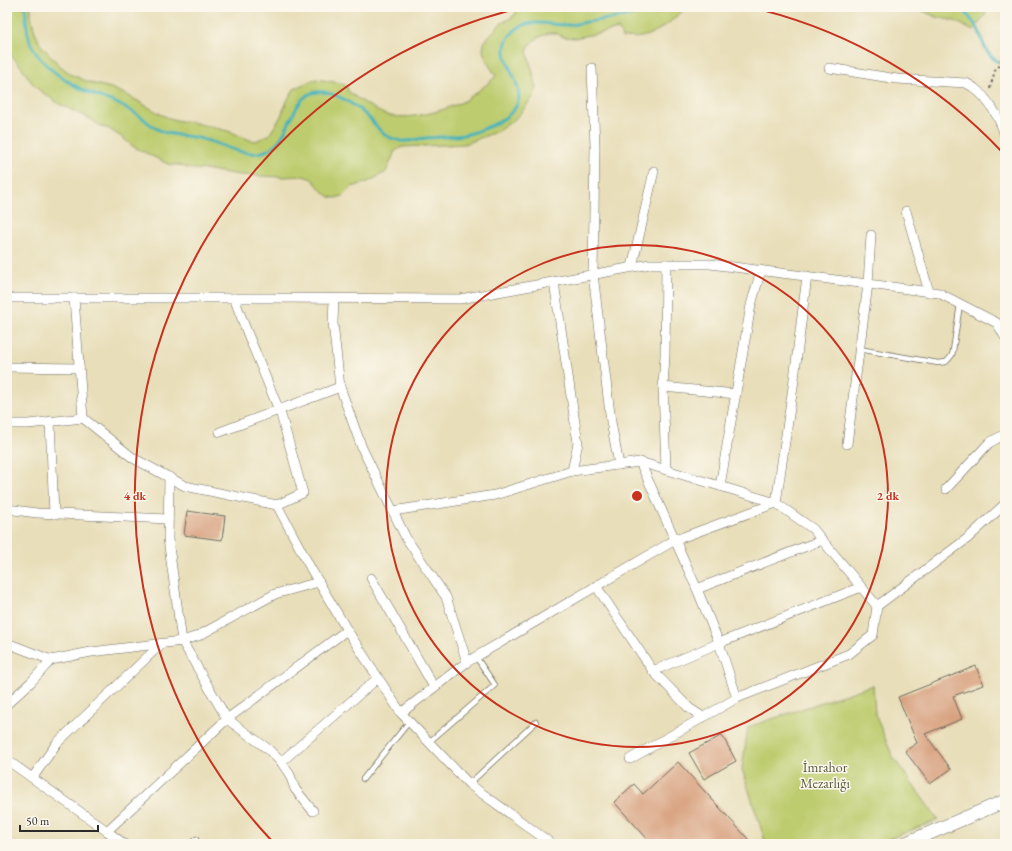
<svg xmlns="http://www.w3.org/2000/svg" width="1012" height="851" font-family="'EB Garamond',serif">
<rect width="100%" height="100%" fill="#fbf7ec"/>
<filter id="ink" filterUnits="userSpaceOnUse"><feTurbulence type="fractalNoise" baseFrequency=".025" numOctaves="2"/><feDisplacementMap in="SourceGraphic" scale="8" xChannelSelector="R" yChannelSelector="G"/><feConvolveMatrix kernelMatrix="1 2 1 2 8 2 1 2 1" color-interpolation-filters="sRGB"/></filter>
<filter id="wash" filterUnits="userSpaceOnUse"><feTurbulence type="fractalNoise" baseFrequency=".012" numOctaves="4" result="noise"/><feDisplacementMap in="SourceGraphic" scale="16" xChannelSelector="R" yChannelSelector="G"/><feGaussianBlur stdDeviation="0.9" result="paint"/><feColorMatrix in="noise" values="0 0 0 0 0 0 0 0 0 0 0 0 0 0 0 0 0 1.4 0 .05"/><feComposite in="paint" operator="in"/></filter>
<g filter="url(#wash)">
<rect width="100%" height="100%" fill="#e8deb9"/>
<g fill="#bdcc6e" stroke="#747c4c">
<path d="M7 7H31V16L34 29 40 44 59 65 72 75 91 83 111 88 129 96 162 115 169 118 180 121 192 122 203 125 220 129 231 132 250 140 255 141 258 140 269 135 280 118 288 99 294 89 297 87 313 80 316 79 340 83 345 85 347 87 348 91C354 97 361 100 368 105 374 108 378 112 384 114 406 122 444 111 464 101 468 99 471 96 474 94 482 88 489 83 496 76L487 62 483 51 484 43 489 36 500 24 514 16 519 7H687C674 19 659 33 641 37 635 38 628 37 622 38L619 29 575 38 563 37 556 33H548L538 38 532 42 527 51 537 88 534 96 523 110 515 119 498 131 465 144 402 147 395 151 386 172 368 182 352 187 343 196 335 198 330 197 323 192 312 179 303 176 282 177 240 175 209 170 191 169 178 165H170L134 147 120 136 109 129 101 126 81 114 59 104 38 89 32 83 20 65 7 51Z"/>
<path d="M911 7H980L986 14 973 31 955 21 936 17 921 10Z"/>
<path d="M873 685 875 714 893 757 938 820 875 844H766L742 769 748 727Z"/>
</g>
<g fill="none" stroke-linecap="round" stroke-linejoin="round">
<g stroke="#42b2b9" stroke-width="3">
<path d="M25 7C27 27 26 42 40 58 53 74 76 88 95 95 104 99 114 101 122 106 130 110 137 114 144 119 149 124 155 128 161 131 173 136 186 135 198 138 219 142 236 155 258 153 296 148 286 87 324 92 340 95 357 106 368 117 374 122 378 130 385 135 390 138 395 140 401 141 409 142 417 139 426 138 443 136 459 138 475 132 568 100 479 65 513 32 528 16 550 26 569 25 577 24 585 22 594 21 613 18 633 18 650 7"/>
<path d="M961 7C967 14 973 21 978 29 982 38 983 48 990 55 994 60 1000 62 1005 66"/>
</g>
</g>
<g id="blocks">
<g fill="#d8a17f">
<path d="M187 511 225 516 222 540 184 535Z"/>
<path d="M976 666 983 685 953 696 962 719 925 734 951 769 930 784 905 751 917 743 898 697Z"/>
<path d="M722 735 736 761 704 779 689 753Z"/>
<path d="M678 762 749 840 745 844H652L614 802 634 784 643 794Z"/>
</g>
</g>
</g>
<g filter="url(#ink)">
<use href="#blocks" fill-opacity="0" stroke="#6d6a5d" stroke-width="1"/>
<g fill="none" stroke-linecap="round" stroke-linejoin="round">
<defs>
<g id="lane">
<path d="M859 349 938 363 946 362 949 359 952 355 953 351 960 304"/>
<path d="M429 742 495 685 476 657"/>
<path d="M363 779 409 722"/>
<path d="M469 784 536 722"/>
<path d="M190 844 196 839"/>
</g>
<g id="street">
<path d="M592 68 595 147 593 274 611 422 619 465"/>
<path d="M829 68 897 79 966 83C969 85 972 86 974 88 988 98 1001 120 1005 136"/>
<path d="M906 211 929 292"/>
<path d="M632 267 654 171"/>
<path d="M554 282 578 443 572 471"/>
<path d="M7 298H269L460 299 650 264H710L939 293 997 323 1005 337"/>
<path d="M334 299 333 323 340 387 362 448 406 538 446 597 467 662"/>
<path d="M7 367 79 368"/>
<path d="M663 387 736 394"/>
<path d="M83 418 133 458 185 486 277 505 303 493 281 415 247 332 234 298"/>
<path d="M50 421 54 514"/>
<path d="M7 424H28L83 418 74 298"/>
<path d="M220 432 340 387"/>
<path d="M847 444 868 284 871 235"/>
<path d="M640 462 697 589 719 643 737 698"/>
<path d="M666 470 663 387 665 355 666 264"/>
<path d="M169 477 168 539 182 641 227 719 268 749 281 762 290 775 295 789 313 811"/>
<path d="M720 486 751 305 761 270"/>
<path d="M946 489 989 443 1005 434"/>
<path d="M277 505 311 569 347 630 401 713 469 784 552 844"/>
<path d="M7 509 37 513 168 519"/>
<path d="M393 511 495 495 572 471 640 462 776 503 813 529 877 606 873 635 849 654 737 698 630 759"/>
<path d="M371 578 434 687"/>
<path d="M596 586 653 671 689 708 703 717"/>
<path d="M697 589 822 540"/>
<path d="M877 606 968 538 1005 504"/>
<path d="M7 643 51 660 91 652 182 641 198 636 275 594 319 582"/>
<path d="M653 671 719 643 861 587"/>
<path d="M7 704 31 682 51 660"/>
<path d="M401 713 467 662 675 540 776 503 793 387 807 276"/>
<path d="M7 760 107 831 124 844"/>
<path d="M281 762 378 678"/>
<path d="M33 777 57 743 161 644"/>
<path d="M107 831 227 719 347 630"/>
</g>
<path id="secondary" d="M904 844 1005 801"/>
</defs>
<use href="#lane" stroke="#6d6a5d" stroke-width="6"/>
<use href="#street" stroke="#6d6a5d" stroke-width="10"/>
<use href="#secondary" stroke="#6d6a5d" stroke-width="14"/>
<path stroke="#6d6a5d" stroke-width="2" stroke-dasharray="3 3" stroke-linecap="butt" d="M990 89 995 70 1005 61"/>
<use href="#lane" stroke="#fff" stroke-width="4.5"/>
<use href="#street" stroke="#fff" stroke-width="9"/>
<use href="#secondary" stroke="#fff" stroke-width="13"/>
</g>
</g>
<g fill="none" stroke="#c8321e" stroke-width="2">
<circle cx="637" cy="496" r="251"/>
<path d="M273 842A502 502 0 0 1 520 8M754 8A502 502 0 0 1 1004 154"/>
</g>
<g text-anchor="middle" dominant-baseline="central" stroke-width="3" stroke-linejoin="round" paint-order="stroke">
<g font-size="14" fill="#575b3f" stroke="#fbf7ec">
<text x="825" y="767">İmrahor<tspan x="825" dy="16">Mezarlığı</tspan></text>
</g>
</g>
<circle cx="637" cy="496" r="6" fill="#c8321e" stroke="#fbf7ec" stroke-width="2"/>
<g font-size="12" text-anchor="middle" font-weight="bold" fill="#c8321e" stroke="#fbf7ec" stroke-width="3" stroke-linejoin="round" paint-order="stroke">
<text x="888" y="500">2 dk</text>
<text x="135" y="500">4 dk</text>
</g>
<rect width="1012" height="851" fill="none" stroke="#fbf7ec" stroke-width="24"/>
<path d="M20 825v6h78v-6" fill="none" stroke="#2b2b2b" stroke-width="2"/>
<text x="26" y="825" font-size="12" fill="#2b2b2b" stroke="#fbf7ec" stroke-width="3" paint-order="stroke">50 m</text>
</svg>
